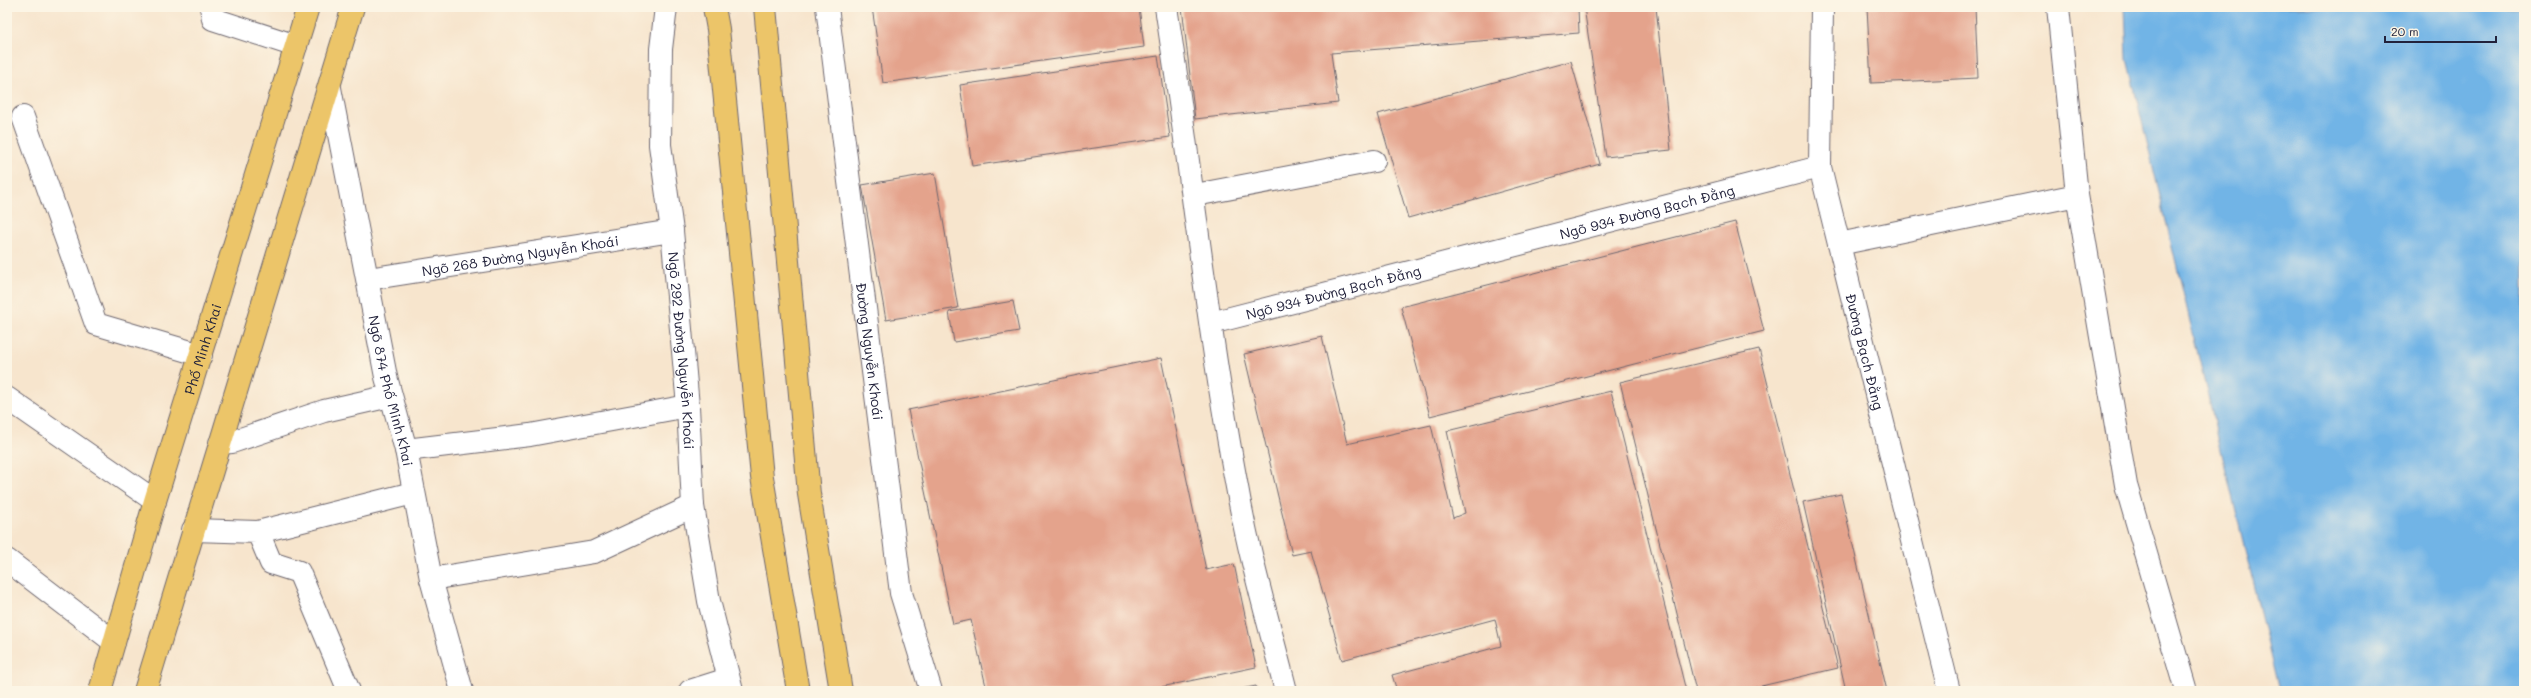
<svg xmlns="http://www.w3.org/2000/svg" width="2531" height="698" font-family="Mali,sans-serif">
<rect width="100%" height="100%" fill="#fcf5e5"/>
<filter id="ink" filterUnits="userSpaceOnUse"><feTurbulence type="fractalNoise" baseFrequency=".025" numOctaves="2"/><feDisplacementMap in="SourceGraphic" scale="8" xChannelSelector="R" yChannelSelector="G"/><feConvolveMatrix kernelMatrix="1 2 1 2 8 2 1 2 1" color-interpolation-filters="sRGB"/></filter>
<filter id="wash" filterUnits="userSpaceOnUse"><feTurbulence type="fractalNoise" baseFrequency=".012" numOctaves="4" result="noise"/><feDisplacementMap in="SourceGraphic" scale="16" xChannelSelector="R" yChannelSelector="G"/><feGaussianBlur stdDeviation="0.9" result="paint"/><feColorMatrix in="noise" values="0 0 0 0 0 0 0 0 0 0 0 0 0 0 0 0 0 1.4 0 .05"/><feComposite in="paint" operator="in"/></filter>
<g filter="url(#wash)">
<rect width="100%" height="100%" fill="#f7e5cd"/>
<path fill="#71b4e6" stroke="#4a6b90" d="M2125 7H2524V691H2279L2127 59Z"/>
<g id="blocks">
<g fill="#e4a38c">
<path d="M872 7H1139L1144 47 883 83Z"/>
<path d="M1182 7H1578L1579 33 1331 53 1338 103 1195 119Z"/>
<path d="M1584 7H1656L1671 150 1606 157Z"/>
<path d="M1867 7H1975L1978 78 1871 83Z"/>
<path d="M1158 56 1170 137 972 166 960 85Z"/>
<path d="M1571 61 1600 164 1408 218 1378 114Z"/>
<path d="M935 173 958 308 886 320 862 185Z"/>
<path d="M1735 222 1764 331 1430 416 1401 307Z"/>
<path d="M1013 301 1019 331 954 342 949 312Z"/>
<path d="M1322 336 1347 444 1431 425 1453 518 1465 513 1447 431 1611 391 1686 691H1397L1392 675 1501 646 1495 619 1342 660 1311 551 1292 555 1244 354Z"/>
<path d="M1759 349 1838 668 1740 691H1696L1620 382Z"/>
<path d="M1161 358 1206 570 1234 564 1256 667 1142 691H987L971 620 953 624 908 410Z"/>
<path d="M1841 494 1887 691H1846L1803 502Z"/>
<path d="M1256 686 1257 691H1236V690Z"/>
</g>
</g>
</g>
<g filter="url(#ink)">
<use href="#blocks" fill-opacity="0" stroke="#6d666e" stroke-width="1"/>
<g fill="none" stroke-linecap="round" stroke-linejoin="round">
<defs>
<g id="minor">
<path d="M211 7 213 19 296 46"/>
<path id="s1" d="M666 7 661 49 660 145 672 231 688 406 693 506 709 601 732 691"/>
<path id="s2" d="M827 7 901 593 931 691"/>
<path d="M1166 7C1191 167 1207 328 1237 487 1249 556 1269 623 1286 691"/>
<path id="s3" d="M1822 7 1820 167 1949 691"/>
<path d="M2058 7 2077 195 2126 485 2186 691"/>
<path id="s4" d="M330 88 386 377 406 450 431 579 462 691"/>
<path d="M23 117 96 324 201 355"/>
<path d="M1195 195 1374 161"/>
<path d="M1839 244 2077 195"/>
<path id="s5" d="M368 279 672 231"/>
<path id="s6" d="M1211 323 1820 167"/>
<path d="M7 398 155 501"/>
<path d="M220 443 232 442 324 411 390 396"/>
<path d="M406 450 530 435 688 406"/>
<path d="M193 530 258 532 271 563 299 572 349 691"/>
<path d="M258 532 413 493"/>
<path d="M7 560 114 642"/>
<path d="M431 579 594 552 693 506"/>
<path d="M690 691 728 679"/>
</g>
<g id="major">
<path d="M714 7 718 29 762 477 798 691"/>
<path d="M765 7 809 494 841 691"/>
<path id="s7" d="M100 691 155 501 308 7"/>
<path d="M145 691 353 7"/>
</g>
</defs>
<use href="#minor" stroke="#6d666e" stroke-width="24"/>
<use href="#major" stroke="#6d666e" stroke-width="24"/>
<use href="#minor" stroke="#fff" stroke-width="22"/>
<use href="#major" stroke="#ecc569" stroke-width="22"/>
</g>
</g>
<g text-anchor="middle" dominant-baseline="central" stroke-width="4" stroke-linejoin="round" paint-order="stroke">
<g font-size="14" fill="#22223b" stroke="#fcf5e5">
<text stroke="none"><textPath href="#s6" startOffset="450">Ngõ 934 Đường Bạch Đằng</textPath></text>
<text stroke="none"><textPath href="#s5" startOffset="154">Ngõ 268 Đường Nguyễn Khoái</textPath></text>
<text stroke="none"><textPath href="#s6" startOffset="126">Ngõ 934 Đường Bạch Đằng</textPath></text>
<text stroke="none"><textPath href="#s7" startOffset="357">Phố Minh Khai</textPath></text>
<text stroke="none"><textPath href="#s1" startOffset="345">Ngõ 292 Đường Nguyễn Khoái</textPath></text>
<text stroke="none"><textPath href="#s2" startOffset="347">Đường Nguyễn Khoái</textPath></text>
<text stroke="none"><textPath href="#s3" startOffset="350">Đường Bạch Đằng</textPath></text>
<text stroke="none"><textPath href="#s4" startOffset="309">Ngõ 874 Phố Minh Khai</textPath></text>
</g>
</g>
<rect width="2531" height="698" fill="none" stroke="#fcf5e5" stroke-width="24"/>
<path d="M2385 36v6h111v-6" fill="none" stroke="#22223b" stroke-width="2"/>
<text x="2391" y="36" font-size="12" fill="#22223b" stroke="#fcf5e5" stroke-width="3" paint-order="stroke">20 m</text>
</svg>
